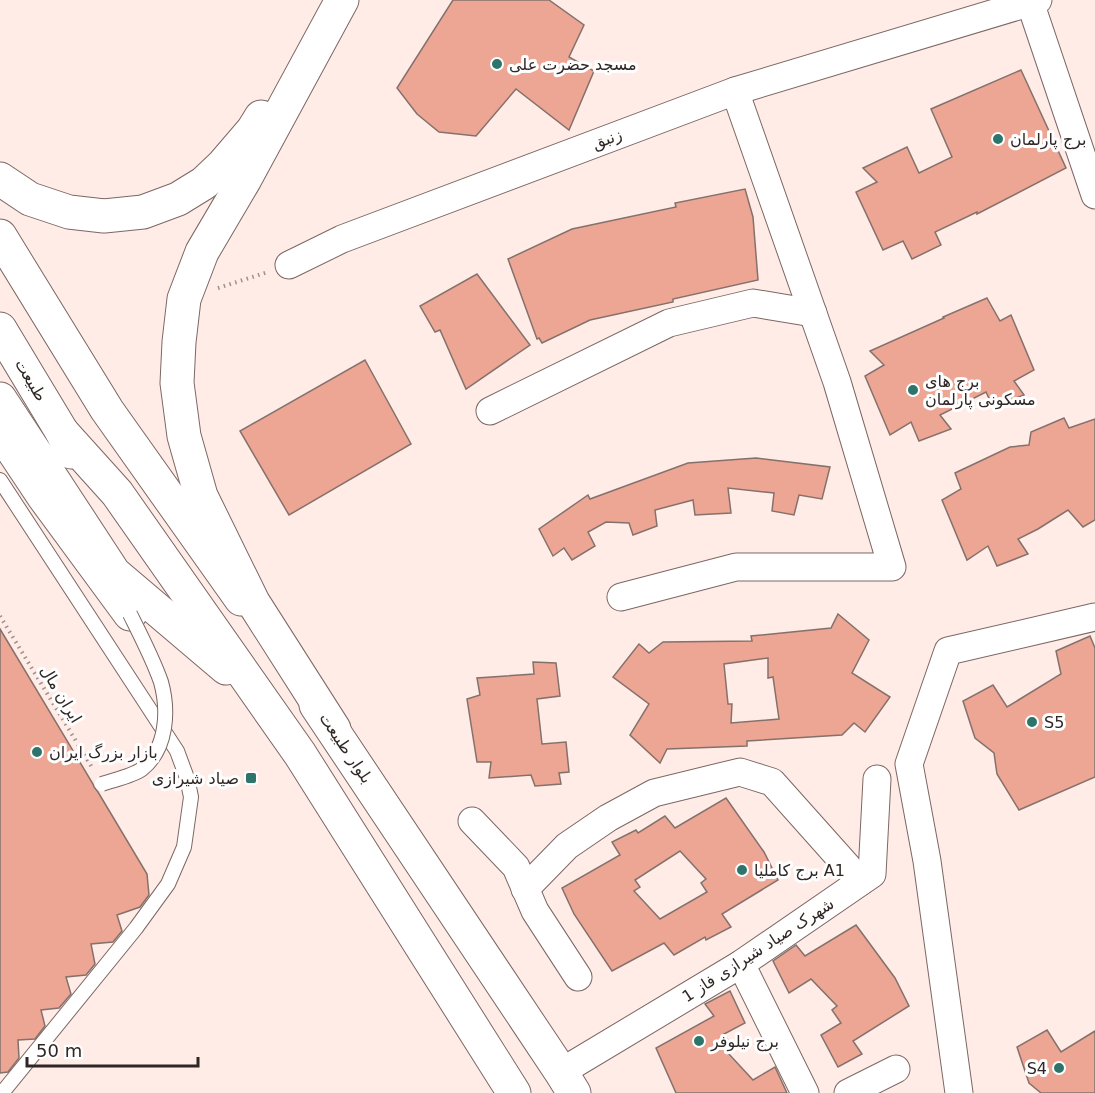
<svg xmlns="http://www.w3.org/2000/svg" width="1095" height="1093" font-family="'DejaVu Sans','Noto Naskh Arabic',sans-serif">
<rect width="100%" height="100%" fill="#ffece7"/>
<g fill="#eda594" stroke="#85716c" stroke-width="1.5" fill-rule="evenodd">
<path d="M453 0H549L584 25 569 57 594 71 569 130 516 89 476 136 439 132 417 114 397 88Z"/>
<path d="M1021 70 1066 168 977 214V212L935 232 941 245 912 259 903 241 883 250 856 192 877 182 863 168 907 147 919 173 952 157 931 109Z"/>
<path d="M745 189 753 217 758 280 673 299V302L590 320 542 343 539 338 537 339 508 259 572 229 676 207 675 203Z"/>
<path d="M477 274 530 345 466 389 440 330 435 332 420 306Z"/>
<path d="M987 298 1000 321 1011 315 1034 370 1014 381 1024 395 993 407 986 392 940 415 951 429 919 441 911 422 890 435 865 376 884 365 870 351 944 318 943 317Z"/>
<path d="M365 360 411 444 289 515 240 431Z"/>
<path d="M1064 418 1069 428 1095 419V520L1083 527 1068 510 1038 529 1018 539 1028 554 997 566 988 546 967 560 942 500 961 489 955 473 1010 447 1029 445 1031 432Z"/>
<path d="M756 458 830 467 822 499 799 495 794 515 772 511 774 493 728 488 731 513 695 515 693 500 655 510 657 526 633 535 629 523 606 522 588 532 595 546 572 560 564 548 553 556 539 529 588 495 590 499 688 463Z"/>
<path d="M838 614 869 640 852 673 890 697 865 732 854 723 842 735 747 741V746L667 749 660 763 630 735 649 704 613 677 639 644 649 653 663 642 752 641 751 636 831 628ZM768 658V678L773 677 779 719 731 723 732 704H728L724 664Z"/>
<path d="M0 629 93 784 94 787 98 792 147 874 149 895 140 907 117 915 122 931 113 942 91 944 95 964 86 975 66 977 71 994 59 1008 41 1010 45 1026 35 1039 18 1040 19 1058 8 1072 0 1073Z"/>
<path d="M1090 636 1095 648V777L1019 810 997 774 994 753 975 738 963 701 993 685 1007 707 1061 674 1056 651Z"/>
<path d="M533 662 556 663 560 696 537 699 542 744 566 742 569 772 559 773 561 784 535 786 531 775 489 778 491 762H477L467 699 480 695 477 678 534 674Z"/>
<path d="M726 798 764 852 778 880 722 914 731 927 706 940 705 937 674 955 664 943 612 971 574 914 562 888 620 855 612 842 636 830 638 833 665 816 675 828ZM680 851 706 879 701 883 707 892 660 919 634 891 640 887 635 880Z"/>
<path d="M856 925 895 978 909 1006 853 1041 862 1054 838 1067 821 1035 841 1023 832 1010 837 1006 811 979 789 993 773 961 796 945 805 956Z"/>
<path d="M730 991 745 1023 724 1034 733 1048 727 1052 753 1080 775 1067 787 1093H676L656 1048 714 1016 705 1004Z"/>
<path d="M1047 1030 1061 1052 1095 1031V1093H1041L1029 1083 1017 1047Z"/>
</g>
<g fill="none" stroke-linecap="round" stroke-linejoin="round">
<defs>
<path id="lane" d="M0 480 177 751 187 778 191 797 184 847 168 884 136 928 2 1093"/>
<g id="street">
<path d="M1030 2 1095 195"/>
<path d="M289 265 342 239 735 91 1038 0"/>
<path d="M490 411 669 323 753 303 813 313"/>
<path d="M621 597 736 567H892L837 382 735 91"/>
<path d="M472 821 516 867 535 911 578 977"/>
<path d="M525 889 567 846 608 818 654 793 740 772 772 782 847 866 860 882"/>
<path d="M741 964 805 1093"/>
<path d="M561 1072 741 964 872 874 877 779"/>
<path d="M848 1093 896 1069"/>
<path d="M959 1093 927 861 909 764 948 651 1095 617"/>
</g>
<g id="secondary">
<path d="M0 236 107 410 241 599"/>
<path d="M0 329 62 432 71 452"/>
<path d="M0 399 114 573 226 668"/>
<path d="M62 432 117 493 300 754 514 1093"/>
<path d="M316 705 561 1072 574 1093"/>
</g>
<g id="highway">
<path d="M0 179 30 199 69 212 104 216 143 212 178 199 204 183 223 165 253 130 261 117"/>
<path d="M0 431 44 497 130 614"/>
<path d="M334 729 253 602 201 496 184 436 177 383 179 342 184 299 202 252 245 179 342 0"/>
</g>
</defs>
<use href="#lane" stroke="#7c6763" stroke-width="16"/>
<use href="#street" stroke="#7c6763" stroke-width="29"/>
<use href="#secondary" stroke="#7c6763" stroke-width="35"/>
<use href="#highway" stroke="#7c6763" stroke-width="35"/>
<g stroke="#9e908d" stroke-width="4" stroke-dasharray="1.5 4.5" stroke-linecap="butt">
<path d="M218 288 268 272"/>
<path d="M0 616 93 769"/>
</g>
<use href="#lane" stroke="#fff" stroke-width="14"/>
<use href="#street" stroke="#fff" stroke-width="27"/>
<use href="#secondary" stroke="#fff" stroke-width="33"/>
<use href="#highway" stroke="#fff" stroke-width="33"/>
<defs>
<path id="lane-bridge" d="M102 784C113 780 133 776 142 769 167 749 169 711 161 682 153 659 141 636 130 614"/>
</defs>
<use href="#lane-bridge" stroke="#7c6763" stroke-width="16" stroke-linecap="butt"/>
<use href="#lane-bridge" stroke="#fff" stroke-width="14"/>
</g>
<g fill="#2d746b" stroke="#fefefe" stroke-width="2">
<circle cx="497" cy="64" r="6"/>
<circle cx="998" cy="139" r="6"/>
<circle cx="913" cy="390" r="6"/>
<circle cx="1032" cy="722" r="6"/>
<circle cx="37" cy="752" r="6"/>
<rect x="245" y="772" width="12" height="12" rx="3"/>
<circle cx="742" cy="870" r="6"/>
<circle cx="699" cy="1041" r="6"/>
<circle cx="1059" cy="1068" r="6"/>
</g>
<g text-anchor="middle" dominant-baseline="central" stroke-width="6" stroke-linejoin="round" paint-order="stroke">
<g font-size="16" fill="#2f2725" stroke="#fefefe" text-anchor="start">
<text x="509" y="64">مسجد حضرت علی</text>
<text x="1010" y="139">برج پارلمان</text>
<text x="925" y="381">برج های<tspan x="925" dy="18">مسکونی پارلمان</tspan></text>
<text x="1044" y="722">S5</text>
<text x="49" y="752">بازار بزرگ ایران</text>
<text x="239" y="778" text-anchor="end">صیاد شیرازی</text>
<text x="754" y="870">برج کاملیا A1</text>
<text x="711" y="1041">برج نیلوفر</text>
<text x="1047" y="1068" text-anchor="end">S4</text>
</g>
<g font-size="16" fill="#2f2725" stroke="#fefefe">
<text transform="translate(607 139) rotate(-21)">زنبق</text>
<text transform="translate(31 380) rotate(59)">طبیعت</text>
<text transform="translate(61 694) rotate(59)">ایران مال</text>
<text transform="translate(346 748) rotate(56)">بلوار طبیعت</text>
<text transform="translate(758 950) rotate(-33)">شهرک صیاد شیرازی فاز 1</text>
</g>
</g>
<path d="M27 1057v9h171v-9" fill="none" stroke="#2f2725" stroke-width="3"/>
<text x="36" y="1057" font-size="18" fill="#2f2725" stroke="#fefefe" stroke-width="4.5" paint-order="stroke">50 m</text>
</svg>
